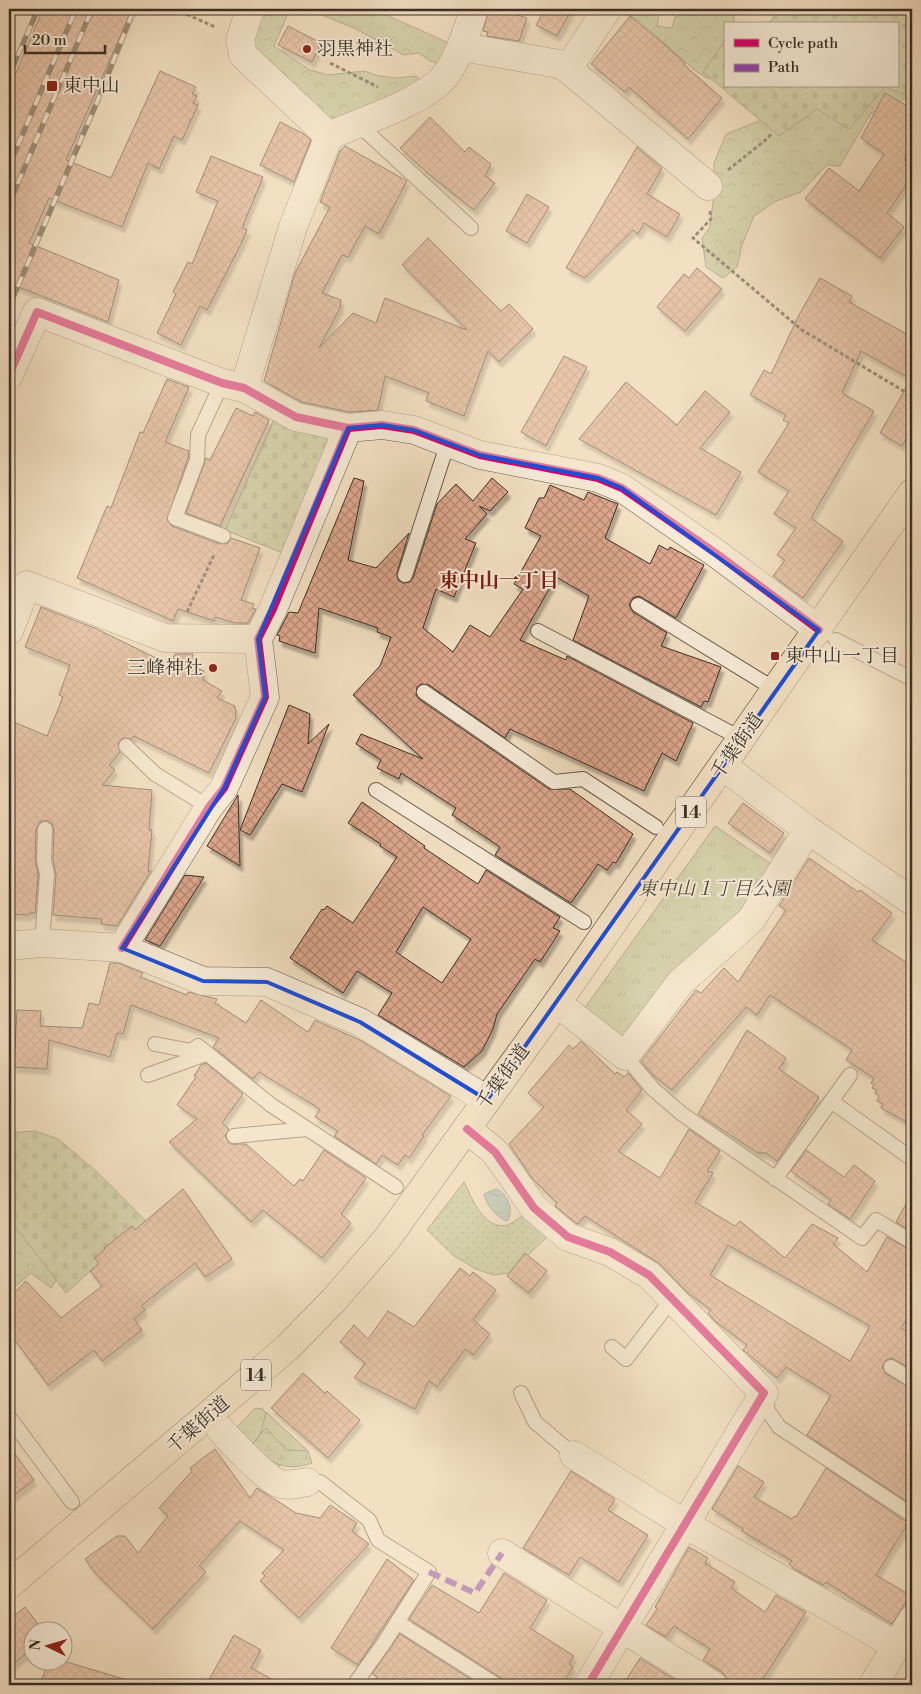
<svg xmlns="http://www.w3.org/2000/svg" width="921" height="1694" font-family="'Libre Bodoni','Noto Serif JP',serif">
<defs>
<pattern id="grass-tufts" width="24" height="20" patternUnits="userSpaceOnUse" patternTransform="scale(1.25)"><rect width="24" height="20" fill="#b7c396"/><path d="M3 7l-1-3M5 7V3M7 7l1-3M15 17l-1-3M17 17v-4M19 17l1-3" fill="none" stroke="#969f7a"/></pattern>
<pattern id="forest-crowns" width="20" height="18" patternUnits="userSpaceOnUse" patternTransform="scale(1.25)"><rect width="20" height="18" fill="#b7c396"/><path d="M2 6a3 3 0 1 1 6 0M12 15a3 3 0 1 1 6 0" fill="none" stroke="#969f7a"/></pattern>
<pattern id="wetland-marsh" width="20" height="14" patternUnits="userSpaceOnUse" patternTransform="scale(1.25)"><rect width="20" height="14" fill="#b7c396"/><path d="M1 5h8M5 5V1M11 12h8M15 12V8" fill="none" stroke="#969f7a"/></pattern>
<pattern id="cemetery-stones" width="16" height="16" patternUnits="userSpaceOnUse" patternTransform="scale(1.25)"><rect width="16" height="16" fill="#b7c396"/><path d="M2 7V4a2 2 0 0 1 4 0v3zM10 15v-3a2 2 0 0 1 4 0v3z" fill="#969f7a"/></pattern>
<pattern id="garden-dots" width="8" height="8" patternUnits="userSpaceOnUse" patternTransform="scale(1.25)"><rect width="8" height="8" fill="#b7c396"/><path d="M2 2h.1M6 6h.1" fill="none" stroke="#969f7a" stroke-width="1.8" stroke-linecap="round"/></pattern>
<pattern id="water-ripples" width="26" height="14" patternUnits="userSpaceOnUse" patternTransform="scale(1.25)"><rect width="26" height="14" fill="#9bbdb7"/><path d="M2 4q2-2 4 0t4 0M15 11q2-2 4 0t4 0" fill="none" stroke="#7f9a95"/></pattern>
<pattern id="building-cross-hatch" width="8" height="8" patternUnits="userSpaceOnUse" patternTransform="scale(1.25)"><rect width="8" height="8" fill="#dea78d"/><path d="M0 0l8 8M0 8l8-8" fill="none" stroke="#b58873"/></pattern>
<filter id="shadow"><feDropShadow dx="3" dy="5.5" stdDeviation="1" flood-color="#0004"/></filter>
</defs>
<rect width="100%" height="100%" fill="#f3e0c3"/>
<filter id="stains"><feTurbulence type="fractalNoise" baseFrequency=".004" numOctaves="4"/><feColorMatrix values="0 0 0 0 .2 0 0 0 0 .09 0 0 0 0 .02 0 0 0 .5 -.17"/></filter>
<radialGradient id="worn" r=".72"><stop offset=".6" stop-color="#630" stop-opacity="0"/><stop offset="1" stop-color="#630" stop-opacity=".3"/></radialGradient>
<g fill="url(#grass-tufts)" stroke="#78795e">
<path d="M715 826 773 865 742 912 628 1035 617 1037 584 1009Z"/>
<path d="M255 1408 263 1409 266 1415 261 1433 253 1444 267 1459 280 1465 276 1472 236 1428Z"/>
</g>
<g fill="url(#forest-crowns)" stroke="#78795e">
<path d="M258 9H290L274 46 310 70 328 75 364 71 379 76 397 78 416 76 424 83 335 123 253 51Z"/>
<path d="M307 9H373L451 44 445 66 430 61 419 53 404 55 354 28Z"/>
<path d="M619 9H660L657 26 672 28 675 17 705 9H728L734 13V24H725L723 70 709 79 697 72 640 22Z"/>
<path d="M911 9 912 89 907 98 871 113 840 166 827 165 801 192 776 201 754 216 742 245 737 267 723 278 706 267 702 238 710 227 714 194V163L726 134 764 119 809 86H897V24Z"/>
<path d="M9 1207 61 1273 51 1288 31 1273 15 1287 9 1280Z"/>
<path d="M266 1412 308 1451 286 1450 266 1428 261 1433Z"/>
</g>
<path fill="url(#wetland-marsh)" stroke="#78795e" d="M266 1428 286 1450 308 1451 312 1463C285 1472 271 1464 253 1444Z"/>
<g fill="url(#cemetery-stones)" stroke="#78795e">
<path d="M780 9H912V72L903 94 885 87 849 129 817 109 779 136 703 72 725 40V86H897V24H768Z"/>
<path d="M275 417 324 434 335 442 290 556 225 530Z"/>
<path d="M35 1131 58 1139 96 1171 146 1221 66 1293 11 1221 9 1214V1133Z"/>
</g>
<path fill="url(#garden-dots)" stroke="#78795e" d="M464 1182C472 1198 484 1231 508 1225 513 1223 520 1217 525 1214L549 1235 509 1273 494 1275 478 1270 454 1256 427 1230Z"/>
<path fill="url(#water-ripples)" stroke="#74847d" d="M496 1189C507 1193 515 1211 507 1221 498 1219 485 1203 484 1194Z"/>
<g fill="url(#building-cross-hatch)" stroke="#3a2f25" fill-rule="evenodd" filter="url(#shadow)">
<path d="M43 9H132L66 160 111 178 160 71 196 87 192 94 197 96 193 103 198 105 182 140 174 136 159 169 148 163 122 227 49 198 29 243 119 280 108 322 11 284 9 290V89Z"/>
<path d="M489 9H498L527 18 519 41 487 36 488 32 483 31Z"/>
<path d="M545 9H572L557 36 536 25Z"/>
<path d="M630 16 664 44 685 63 684 65 722 98 688 139 629 87 625 92 591 64Z"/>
<path d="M288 26 321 43 312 62 278 45Z"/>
<path d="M885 93 912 109V146L904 160 912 165V176L887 213 904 227 880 258 805 199 829 168 859 191 884 154 861 138Z"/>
<path d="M430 117 465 152 469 147 491 164 485 176 495 183 474 210 430 175 400 148Z"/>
<path d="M280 122 304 134 311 140 294 182 260 165Z"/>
<path d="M345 146 407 181 379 234 365 226 348 257 342 255 322 293 341 300 340 308 319 348 353 313 376 323 385 298 467 330 402 265 428 238 501 311 509 304 533 329 499 362 488 351 464 416 426 401 429 393 385 376 378 410 349 412 302 402 264 381 295 273 330 207 320 202 340 151Z"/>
<path d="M637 147 662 168 647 194 680 214 667 237 644 223 638 234 633 230 585 278 566 268Z"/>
<path d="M211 156 263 177 242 228 247 230 241 244 207 310 200 306 181 345 157 333 176 294 173 292 188 262 192 264 218 201 196 192Z"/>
<path d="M527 194 549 207 527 243 506 231Z"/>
<path d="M697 268 722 289 685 331 657 307 684 274 689 278Z"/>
<path d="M820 278 852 296 849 302 912 337V428L902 446 880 433 911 379 861 351 842 393 874 411 811 518 843 541 803 598 773 576 785 560 777 555 796 528 774 514 789 491 758 472 789 423 783 420 786 415 750 395 764 370 771 374 799 315Z"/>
<path d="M564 356 587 367 546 446 521 432Z"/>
<path d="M167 379 189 387 165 442 189 451 188 458 167 520 172 526 220 544 228 543 231 538 260 548 241 600 254 604 252 609H256L248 623H235L215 617 214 621 178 609 173 621 77 578 107 506 111 508 140 432 143 433Z"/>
<path d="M626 382 677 425 705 391 730 412 700 448 741 472 716 515 579 439Z"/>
<path d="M236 408 253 416 255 412 269 420 220 526 186 513 206 458 210 460Z"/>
<path d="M354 478 364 481 348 560 376 568 409 533 397 573 398 580 403 583 410 582 413 578 437 504 456 484 473 501 492 478 508 492 490 511 479 506 487 514 465 539 476 543 454 597 436 589 423 628 453 652 470 625 490 637 523 589 514 584 541 536 525 528 539 498H544L550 485 584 500 588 492 618 504 605 538 650 564 659 545 668 550 670 547 704 565 676 618 639 596 633 598 629 605 633 612 667 633 661 646 721 667 708 702 704 701 701 707 573 640 589 596 556 577 520 640 566 660 567 656 693 723 676 761 662 753 644 791 510 729 505 738 429 685 421 684 417 687 416 695 419 699 549 789H570L633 834 616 863 613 862 607 870 598 864 571 903 495 855 500 847 452 815 456 808 401 773 399 779 377 768 381 760 356 744 361 734 423 759 353 695 380 666 391 637 377 632 378 628 319 608 315 653 279 641 280 636 277 635 289 612 298 613Z"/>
<path d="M41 607 97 629 170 665 175 654H193L190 665 204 671 203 680 222 691 217 698 235 706 236 718 209 773 134 736 131 739 123 738 118 743 120 752 109 765 115 770 102 785 152 790 149 830H152L148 871H151L117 926 101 924 102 919 53 915 56 875 53 859 54 829 52 824 46 820 40 822 36 829 35 860 38 875 35 913H30L29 915 9 914V720L47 736 63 697 59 695 70 665 25 647Z"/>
<path d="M289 705 310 714 308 744 329 724 302 792 282 784 250 835 240 830Z"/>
<path d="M238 795 240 866 207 846Z"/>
<path d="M362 802 425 846 424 848 478 884 486 870 560 917 553 928 560 931 540 962 535 959 497 1014 493 1029 482 1051 464 1067 378 1015 392 993 357 971 343 993 290 958 322 909 324 910 327 906 353 923 397 857 380 846 381 844 348 823ZM423 907 471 939 442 983 396 952Z"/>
<path d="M743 803 784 833 770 853 728 823Z"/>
<path d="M809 858 858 892 860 890 892 913 872 940 912 966V1125L881 1108 883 1104 877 1101 879 1096 875 1093 877 1090 872 1088 874 1085 871 1083 874 1078 846 1060 852 1050 770 995 757 1015 746 1007 672 1090 654 1076 641 1061 696 990 701 993 724 968 738 982 786 910 779 906Z"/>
<path d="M185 875 204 877 160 946 145 940Z"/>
<path d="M110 963H118L143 973 140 977 187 995 188 992 217 999 215 1003 246 1023 261 1000 308 1032 315 1020 360 1040 451 1096 422 1135 424 1136 409 1158 405 1155 398 1165 382 1155 376 1164 334 1136 338 1131 315 1117 320 1109 259 1072 253 1079 213 1047 219 1038 131 1005 123 1034 117 1033 110 1057 49 1040 47 1069 14 1067 17 1010 41 1011 40 1026 82 1028 89 1003 99 1005Z"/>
<path d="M747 1030 786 1058 779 1069 819 1097 777 1161 766 1153H758L698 1114Z"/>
<path d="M581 1041 615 1074 617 1072 624 1077 628 1073 642 1090 626 1110 642 1124 618 1151 660 1178 689 1129 720 1151 707 1171 713 1173 695 1202 735 1226 740 1221 785 1258 812 1224 838 1238 833 1244 867 1272 887 1237 912 1251V1311L901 1328 912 1335V1370L892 1358 886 1360 882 1367 886 1374 912 1389V1505L807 1435 831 1395 786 1367 777 1378 747 1353 743 1350 747 1345 715 1321 708 1313 711 1310 687 1292 660 1264 585 1216 578 1224 576 1223 555 1206 557 1203 532 1178 509 1144 544 1107 528 1093 569 1045 573 1049ZM728 1245 870 1326 850 1361 710 1275Z"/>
<path d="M206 1063 243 1094 222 1123 229 1129 225 1136 230 1144H246L294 1186 300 1179 303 1181 324 1150 366 1178 341 1214 351 1223 322 1258 263 1210 251 1222 169 1142 197 1119 177 1105 196 1077 194 1076 201 1065Z"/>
<path d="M806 1150 844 1177 854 1165 875 1181 850 1219 828 1204 831 1200 791 1171Z"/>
<path d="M183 1189 232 1259 205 1277 195 1263 141 1306 145 1310 134 1319 142 1330 102 1361 94 1350 48 1385 9 1332V1298L26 1281 61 1318 102 1286 90 1271 99 1264 95 1258 105 1249 104 1248 132 1226 135 1230Z"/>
<path d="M912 1193V1232L896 1222Z"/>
<path d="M525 1253 547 1271 529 1293 507 1276Z"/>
<path d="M460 1268 470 1276 473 1272 496 1290 473 1320 490 1334 473 1355 465 1349 437 1387 429 1381 415 1409 354 1378 365 1363 340 1342 354 1325 368 1339 388 1311 414 1327Z"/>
<path d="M303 1373 325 1393 327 1391 360 1420 328 1458 271 1408Z"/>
<path d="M9 1446 34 1480 9 1499Z"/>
<path d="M215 1449 250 1498 257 1488 296 1513 320 1518 330 1505 357 1523 352 1531 369 1544 299 1618 260 1581 265 1576 262 1573 284 1550 240 1521 199 1566 206 1572 153 1629 96 1574 85 1559 117 1536H125L138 1553 168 1516 159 1508 192 1471 190 1468Z"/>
<path d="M738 1466 764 1482 754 1497 792 1519 794 1516 796 1517 826 1468 908 1523 876 1575 910 1595 892 1624 826 1582 823 1585 793 1568 789 1564 792 1561 742 1531 743 1529 712 1509Z"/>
<path d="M571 1471 615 1499 608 1510 648 1535 619 1582 580 1557 569 1575 523 1548Z"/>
<path d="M689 1547 708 1558 705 1563 735 1582 731 1588 765 1612 776 1595 806 1612 759 1685H734L728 1681 722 1672 703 1660 710 1649 674 1626 666 1637 646 1625 657 1609 655 1607Z"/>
<path d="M387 1559 414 1580 358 1665 331 1648Z"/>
<path d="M504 1573 547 1600 530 1628 574 1656 569 1664 573 1667 562 1685H505L501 1678 409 1619 432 1585 479 1613Z"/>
<path d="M25 1607 44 1632H32V1648L9 1668V1620Z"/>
<path d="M400 1634 480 1685H371L377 1677 372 1674Z"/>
<path d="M234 1635 261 1650 251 1668 283 1685H206Z"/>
<path d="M62 1656 67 1662 127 1680V1685H40L48 1662H62Z"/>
<path d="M640 1658 666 1674 684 1685H623Z"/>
</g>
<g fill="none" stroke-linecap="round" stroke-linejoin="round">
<defs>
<g id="service">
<path d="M357 123 471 228"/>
<path d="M222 383 198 435 197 460 175 518 223 536"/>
<path d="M405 575 448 442"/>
<path d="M638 605 776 690"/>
<path d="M538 631 742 739"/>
<path d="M836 640 912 679"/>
<path d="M424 692 554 782 583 779 656 827"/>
<path d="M126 746 155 774 209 807"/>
<path d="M376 790 584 922"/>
<path d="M42 943 47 874 44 860 45 829"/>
<path d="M155 1044 191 1051 198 1046 271 1105 396 1187"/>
<path d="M625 1056 653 1089 682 1114 862 1238 876 1220 912 1242"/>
<path d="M148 1075 206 1054"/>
<path d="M831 1101 912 1159"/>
<path d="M234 1136 307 1129"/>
<path d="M775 1179 850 1075"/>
<path d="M612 1347 626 1359 672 1299"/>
<path d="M891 1367 912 1380"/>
<path d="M521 1393 535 1422 574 1455"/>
<path d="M764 1394 768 1411 779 1427 912 1515"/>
<path d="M9 1417 72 1502"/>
<path d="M307 1482H320L369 1520 378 1540 429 1572 384 1643 354 1685"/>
<path d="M397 1622 496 1685"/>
</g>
<g id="minor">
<path d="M250 9 240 40 243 55 329 136"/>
<path d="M462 47 559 64 568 69 708 186"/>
<path d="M568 69 607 9"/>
<path d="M9 375 37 312 222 383 244 388 296 417 348 428 382 425 414 430 480 455 598 478 622 488 717 554 819 630"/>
<path d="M244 388 293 227 329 136C364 120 407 108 437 84 456 69 467 31 474 9"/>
<path d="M9 631 27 585 165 638 258 639"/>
<path d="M723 766 808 830 912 901"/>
<path d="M9 946 42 943 122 948 203 981 267 982 360 1022 487 1100"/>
<path d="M122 948 209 807 224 788 265 697 258 639 273 609 348 428"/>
<path d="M557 1003 625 1056 680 983 751 920 808 830"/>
<path d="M467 1129 495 1152 534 1208 568 1237 610 1252 649 1275 764 1393 588 1685"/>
<path d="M221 1430C231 1442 263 1475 276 1482 286 1487 297 1484 307 1482"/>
<path d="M574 1455 685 1524 897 1646"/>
<path d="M502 1553 713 1685"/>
<path d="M873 1685 912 1620"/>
</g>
<path id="trunk" d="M9 1585 288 1347 334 1300 386 1240 557 1003 912 493"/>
</defs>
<use href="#service" stroke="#685b4c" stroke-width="16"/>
<use href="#minor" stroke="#685b4c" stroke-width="29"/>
<use href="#trunk" stroke="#3a2f25" stroke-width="29"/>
<g stroke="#3a2f25" stroke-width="3" stroke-dasharray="4 2.5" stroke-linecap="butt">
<path d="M175 9 215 27"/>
<path d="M330 63 378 87"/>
<path d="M728 170 768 138 772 133"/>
<path d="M710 211 711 219 693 238 802 330 912 396"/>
<path d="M187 612 214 555"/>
</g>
<use href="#service" stroke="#f7ebd8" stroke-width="14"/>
<use href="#minor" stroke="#f7ebd8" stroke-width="28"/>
<use href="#trunk" stroke="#f3e0c3" stroke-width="28"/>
<defs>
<g id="rail">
<path d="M9 76 38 9"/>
<path d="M9 166 76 9"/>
<path d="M9 204 92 9"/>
<path d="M9 307 97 102 134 9"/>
</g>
</defs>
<use href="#rail" stroke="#3a2f25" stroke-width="5.5"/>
<use href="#rail" stroke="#f7ebd8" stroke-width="4" stroke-dasharray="11" stroke-linecap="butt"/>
<path stroke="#8e44ad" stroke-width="6" stroke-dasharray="12 6" stroke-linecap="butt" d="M429 1572 475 1593 502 1553"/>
<defs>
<g id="cycleway">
<path d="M9 375 37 312 222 383 244 388 296 417 348 428 382 425 414 430 480 455 598 478 622 488 717 554 819 630"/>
<path d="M122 948 209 807 224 788 265 697 258 639 273 609 348 428"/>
<path d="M467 1129 495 1152 534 1208 568 1237 610 1252 649 1275 764 1393 588 1685"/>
</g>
</defs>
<use href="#cycleway" stroke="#f7ebd8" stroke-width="11"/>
<use href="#cycleway" stroke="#d6006c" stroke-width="8"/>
</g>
<path d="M0 0H921V1694H0ZM382 425 414 430 480 455 598 478 622 488 819 630 487 1100 360 1022 267 982 203 981 122 948 224 788 265 697 258 639 348 428Z" fill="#f3e0c3" fill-opacity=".55" fill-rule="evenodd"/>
<path fill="none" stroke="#1d4ed8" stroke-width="4" stroke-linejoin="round" d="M382 425 414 430 480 455 598 478 622 488 819 630 487 1100 360 1022 267 982 203 981 122 948 224 788 265 697 258 639 348 428Z"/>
<g fill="#8f2418" stroke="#f7ebd8" stroke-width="2">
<circle cx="307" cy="49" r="5"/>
<rect x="46" y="80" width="12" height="12" rx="2.5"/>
<rect x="770" y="651" width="10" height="10" rx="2.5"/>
<circle cx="213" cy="668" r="5"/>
</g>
<g text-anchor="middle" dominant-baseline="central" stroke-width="4" stroke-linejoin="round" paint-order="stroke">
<g fill="#f7ebd8" stroke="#73675b" stroke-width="1">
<rect x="676" y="796.5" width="30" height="31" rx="4"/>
<rect x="241" y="1359.5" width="30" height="31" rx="4"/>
</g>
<g font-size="18" font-weight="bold" fill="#3a2f25">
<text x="691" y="812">14</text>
<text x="256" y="1375">14</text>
</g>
<g font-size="19" fill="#3a2f25" stroke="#f7ebd8" text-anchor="start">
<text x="317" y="49">羽黒神社</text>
<text x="63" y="86">東中山</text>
<text x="785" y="656">東中山一丁目</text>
<text x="203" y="668" text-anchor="end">三峰神社</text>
</g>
<g font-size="19" fill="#3a2f25" stroke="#f7ebd8">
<text transform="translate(737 746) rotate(-55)">千葉街道</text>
<text transform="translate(503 1077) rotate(-54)">千葉街道</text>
<text transform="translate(198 1425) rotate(-41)">千葉街道</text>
</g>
<g font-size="19" font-style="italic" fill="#534d3c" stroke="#f7ebd8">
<text x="714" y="889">東中山１丁目公園</text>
</g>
<g font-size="20" font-weight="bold" fill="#7a1f14" stroke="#f7ebd8">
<text x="499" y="581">東中山一丁目</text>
</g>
</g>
<rect width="921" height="1694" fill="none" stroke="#f3e0c3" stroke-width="30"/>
<rect x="10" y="10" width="901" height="1674" fill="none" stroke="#3a2f25" stroke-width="2.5"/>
<rect x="15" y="15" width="891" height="1664" fill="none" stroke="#3a2f25"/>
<rect x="724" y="22" width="175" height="65" fill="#f7ebd8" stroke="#aba090"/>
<rect x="734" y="39" width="25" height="8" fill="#d6006c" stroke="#aba090"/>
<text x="768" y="48" font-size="15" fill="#3a2f25">Cycle path</text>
<rect x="734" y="64" width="25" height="8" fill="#8e44ad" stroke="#aba090"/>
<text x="768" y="72" font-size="15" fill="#3a2f25">Path</text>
<g transform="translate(48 1646) rotate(275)"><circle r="24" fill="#f7ebd8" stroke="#aba090"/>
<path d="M0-4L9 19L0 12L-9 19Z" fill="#8f2418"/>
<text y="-8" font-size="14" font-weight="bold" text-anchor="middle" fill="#3a2f25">N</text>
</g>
<path d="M25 45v8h80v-8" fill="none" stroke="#3a2f25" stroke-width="2.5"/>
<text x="32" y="45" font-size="15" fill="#3a2f25" stroke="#f7ebd8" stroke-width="4" paint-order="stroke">20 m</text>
<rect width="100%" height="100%" filter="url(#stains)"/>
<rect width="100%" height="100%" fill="url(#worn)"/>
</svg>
